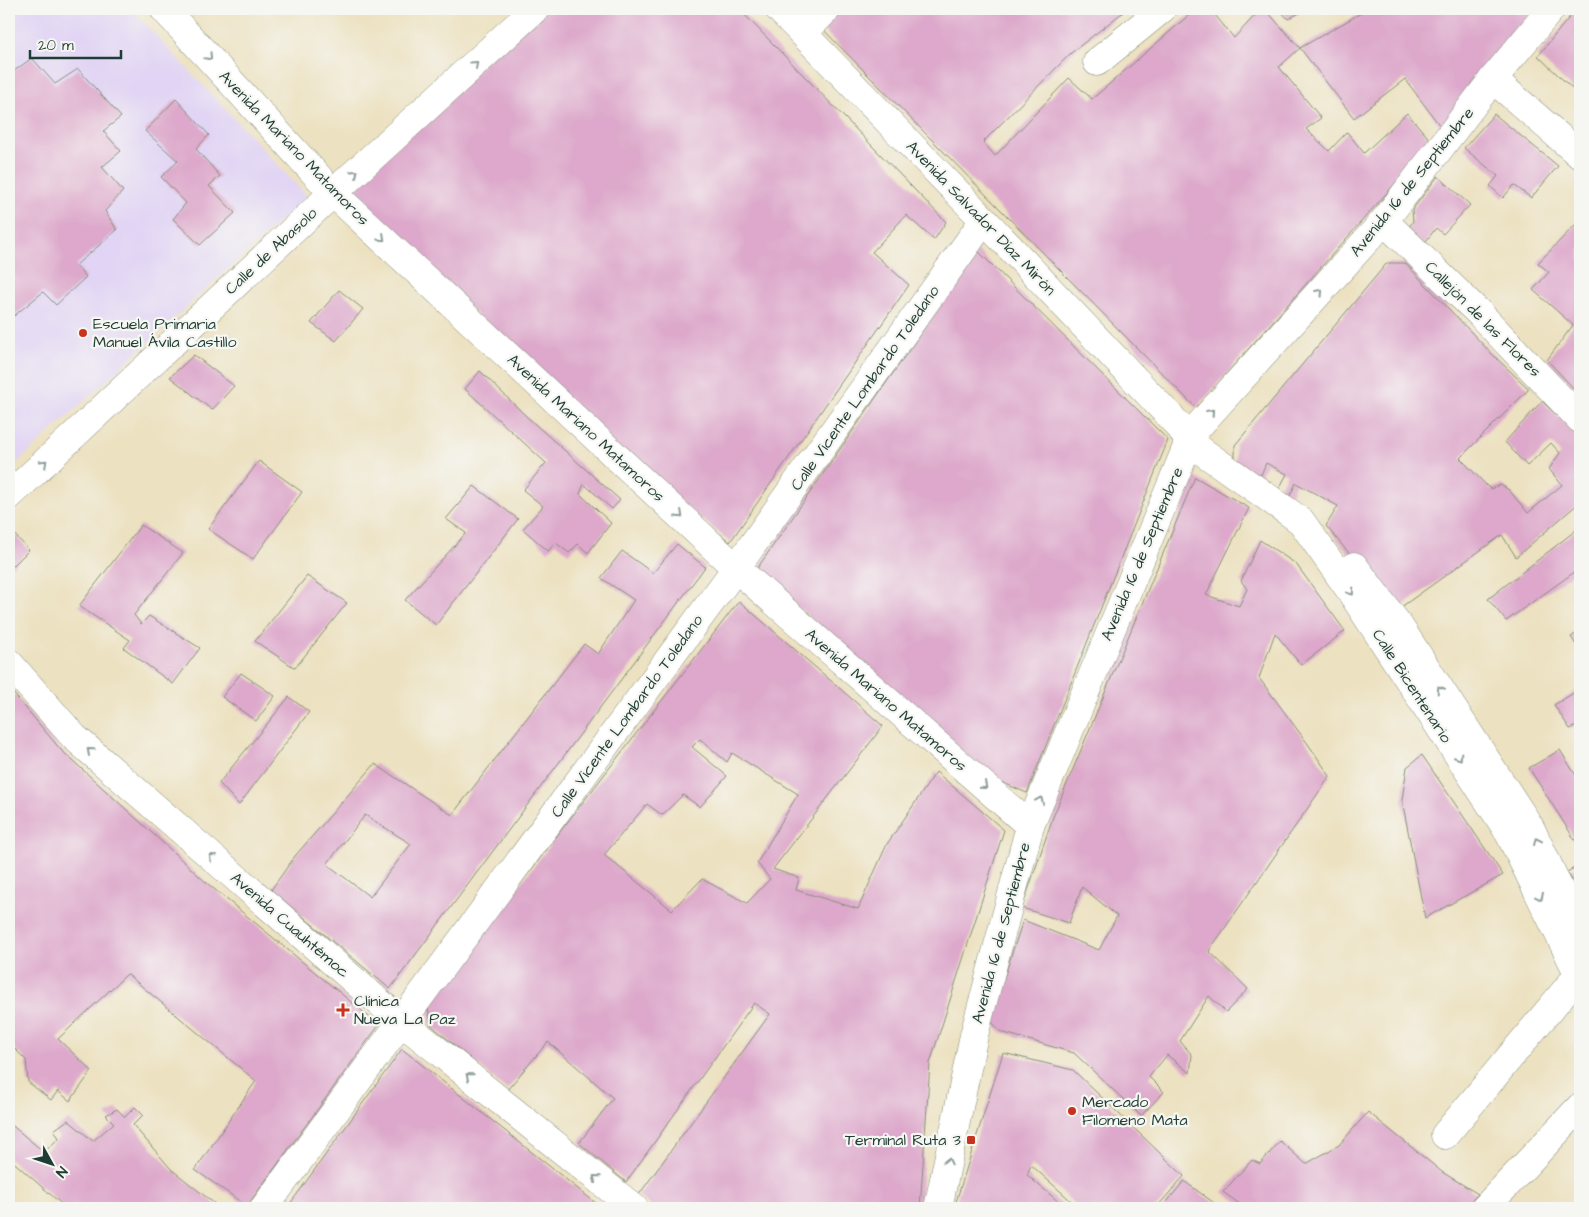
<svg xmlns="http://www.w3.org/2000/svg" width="1589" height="1217" font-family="'Architects Daughter',sans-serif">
<rect width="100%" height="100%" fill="#f6f6f2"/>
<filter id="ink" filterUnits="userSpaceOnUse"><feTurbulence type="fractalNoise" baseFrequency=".02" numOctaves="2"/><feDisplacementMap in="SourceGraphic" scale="10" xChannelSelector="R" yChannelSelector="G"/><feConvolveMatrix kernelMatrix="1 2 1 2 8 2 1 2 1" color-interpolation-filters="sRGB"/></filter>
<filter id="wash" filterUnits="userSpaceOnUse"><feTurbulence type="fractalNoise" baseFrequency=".0096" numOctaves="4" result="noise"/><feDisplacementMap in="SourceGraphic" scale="20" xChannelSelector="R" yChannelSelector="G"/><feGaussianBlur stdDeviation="1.12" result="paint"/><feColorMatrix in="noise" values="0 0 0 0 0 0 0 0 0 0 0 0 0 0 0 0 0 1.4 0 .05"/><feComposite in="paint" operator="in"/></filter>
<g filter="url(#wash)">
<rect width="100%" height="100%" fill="#ece1c0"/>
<path fill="#e1d4f4" d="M9 9H131L307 196 9 470Z"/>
<g id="blocks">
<g fill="#dda8cb" fill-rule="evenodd">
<path d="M541 9H739L946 222 934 240 906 215 872 252 909 285 730 542 591 428 351 190Z"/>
<path d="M803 9H1127L1071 53 983 142 995 156 1069 78 1092 99 1196 9H1210L1234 38 1261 9H1265L1300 48 1368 9H1534L1443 130 1405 79 1354 118 1300 48 1279 67 1321 118 1306 129 1329 151 1347 132 1364 153 1407 113 1432 142 1196 408Z"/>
<path d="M1279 9H1307L1288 19Z"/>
<path d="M1576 9H1580V96L1538 56Z"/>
<path d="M32 58 55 84 78 69 121 117 103 131 121 151 102 167 123 191 105 211 117 230 76 265 86 277 56 305 43 292 9 320V66L14 71Z"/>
<path d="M176 99 209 135 196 149 220 176 209 186 235 213 200 245 173 219 186 203 161 177 178 161 145 131Z"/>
<path d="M1494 114 1558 166 1531 198 1514 185 1503 198 1490 186 1498 176 1464 148Z"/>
<path d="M1438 176 1470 205 1443 234 1436 228 1423 245 1406 232 1413 221 1412 210Z"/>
<path d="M1580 220V395L1547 360 1573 325 1533 290 1549 272 1538 263Z"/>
<path d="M978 251 1168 440 1027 793 994 779 756 570Z"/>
<path d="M1387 263H1405L1492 354 1529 389 1460 458 1490 489 1501 485 1509 490 1528 513 1562 485 1549 469 1560 453 1551 443 1527 466 1505 442 1542 401 1580 438V502L1516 557 1502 535 1397 610 1326 526 1338 506 1296 483 1290 496 1279 489 1287 474 1266 463 1261 475 1235 462V445Z"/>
<path d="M339 290 363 309 336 341 311 323Z"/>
<path d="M194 355 234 386 212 410 170 377Z"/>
<path d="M480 371 527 417 620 500 612 509 584 484 580 494 611 523 588 553 578 544 569 553 556 543 548 551 523 529 543 506 523 490 546 463 465 389Z"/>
<path d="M259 461 302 492 253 559 208 529Z"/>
<path d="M1195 477 1249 508 1206 595 1239 606 1247 589 1241 581 1260 540 1296 564 1345 631 1301 665 1275 633 1259 678 1308 744 1330 776 1209 951 1248 989 1226 1012 1209 996 1180 1041 1192 1055 1190 1073 1167 1055 1149 1077 1164 1092 1141 1116 1074 1053 1001 1032 990 1020 1023 920 1099 950 1117 916 1082 887 1069 923 1022 908 1053 817Z"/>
<path d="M474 486 518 519 436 625 405 600 466 533 446 519Z"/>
<path d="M141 525 183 553 134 615 141 624 149 616 200 648 173 684 124 648 130 640 79 606Z"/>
<path d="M1580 527V568L1506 621 1488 599Z"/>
<path d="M11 531 29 550 12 567 9 564V533Z"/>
<path d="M677 544 705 567 390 989 271 890 295 856 375 764 452 815 584 644 598 654 634 600 601 578 622 551 653 573ZM365 815 411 844 370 897 327 864Z"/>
<path d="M307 576 347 603 295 668 255 641Z"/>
<path d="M739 601 883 726 773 869 799 878 796 890 858 909 887 844 936 772 1004 830 930 1063 920 1208H654L638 1196 770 1014 754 1003 626 1182 579 1143 613 1098 548 1042 507 1090 431 1025 428 1006 566 824ZM700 739 727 762 732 753 798 794 757 863 770 879 747 903 702 879 672 910 604 855 647 804 662 815 683 795 700 807 727 776 692 747Z"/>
<path d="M1580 631V651L1571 637Z"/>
<path d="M241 673 275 696 256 721 222 697Z"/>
<path d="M9 688 60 749 208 884 379 1025 247 1206 195 1170 256 1081 127 974 58 1039 92 1071 70 1101 58 1091 51 1100 28 1082 26 1060 9 1043Z"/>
<path d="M1580 689V724L1570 729 1554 705Z"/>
<path d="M289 697 309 712 239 805 219 783Z"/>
<path d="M1560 750 1580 782V848L1529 768Z"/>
<path d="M1422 755 1503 875 1425 918 1402 800 1407 767Z"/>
<path d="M1580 865V893L1567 872Z"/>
<path d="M402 1049 602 1208H287Z"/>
<path d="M1003 1053 1073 1070 1184 1176 1156 1208H1079L1031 1165 1027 1175 1066 1208H954Z"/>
<path d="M135 1107 143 1115 133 1125 171 1169 220 1208H66L9 1158V1123L44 1152 59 1138 54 1130 68 1120 93 1141 114 1123 106 1115 117 1109 125 1117Z"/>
<path d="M1368 1112 1442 1172 1478 1194 1465 1208H1438L1434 1205 1432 1208H1245L1223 1192 1252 1160 1260 1164 1280 1141 1306 1164 1339 1145Z"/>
<path d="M1184 1181 1221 1208H1162Z"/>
</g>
</g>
</g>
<g filter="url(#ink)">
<use href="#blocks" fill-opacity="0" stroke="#868f7a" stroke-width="1"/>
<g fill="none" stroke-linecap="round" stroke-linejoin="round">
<defs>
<g id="minor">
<path d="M164 9 333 193 736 568 1030 826"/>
<path d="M779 9 984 220 1181 428 1189 442 1301 521 1349 589 1508 831 1580 977"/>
<path d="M803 33 827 9"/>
<path d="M1097 62 1162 9"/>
<path d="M1493 79 1580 155"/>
<path d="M1384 221 1479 313 1580 419"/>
<path d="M9 496 333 193 535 9"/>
<path d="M1354 566 1397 623 1530 827 1580 932"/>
<path d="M9 663 74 737 402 1022 634 1208"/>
<path d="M1445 1135 1580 973"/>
<path d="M264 1208 736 568 984 220"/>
<path d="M938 1208 974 1035 1030 826 1193 432 1384 221 1493 79 1551 9"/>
<path d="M1485 1208 1580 1107"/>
</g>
</defs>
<use href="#minor" stroke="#868f7a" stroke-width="29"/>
<use href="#minor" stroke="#fff" stroke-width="28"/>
</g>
<defs><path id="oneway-chevron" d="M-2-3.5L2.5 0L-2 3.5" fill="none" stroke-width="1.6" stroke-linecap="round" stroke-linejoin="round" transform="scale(1.25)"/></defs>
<g stroke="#8f9e9a">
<use href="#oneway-chevron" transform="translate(209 57) rotate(47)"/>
<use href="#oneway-chevron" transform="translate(475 64) rotate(-42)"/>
<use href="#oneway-chevron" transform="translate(355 173) rotate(-42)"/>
<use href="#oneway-chevron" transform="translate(382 238) rotate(43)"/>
<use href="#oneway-chevron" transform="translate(1320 292) rotate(-48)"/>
<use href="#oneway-chevron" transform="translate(1211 412) rotate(-48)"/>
<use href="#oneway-chevron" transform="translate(44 463) rotate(-43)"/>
<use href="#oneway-chevron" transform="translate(680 515) rotate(43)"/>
<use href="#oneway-chevron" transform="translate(1351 592) rotate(56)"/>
<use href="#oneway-chevron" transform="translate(1440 689) rotate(-123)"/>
<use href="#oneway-chevron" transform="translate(90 751) rotate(-139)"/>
<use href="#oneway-chevron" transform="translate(1459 757) rotate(57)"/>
<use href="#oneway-chevron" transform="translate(984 786) rotate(41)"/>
<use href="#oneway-chevron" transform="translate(1040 800) rotate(-67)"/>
<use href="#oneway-chevron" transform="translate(1537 841) rotate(-115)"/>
<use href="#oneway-chevron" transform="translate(212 857) rotate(-139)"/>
<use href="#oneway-chevron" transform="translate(1540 897) rotate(64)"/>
<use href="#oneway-chevron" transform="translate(469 1076) rotate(-141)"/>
<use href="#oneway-chevron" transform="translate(948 1161) rotate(-78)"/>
<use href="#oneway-chevron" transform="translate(596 1178) rotate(-141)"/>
</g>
</g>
<g fill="#c8321e" stroke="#f6f6f2" stroke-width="2">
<circle cx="83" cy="333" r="5"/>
<path d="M340.5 1002.5h5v5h5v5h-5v5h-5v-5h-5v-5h5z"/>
<circle cx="1072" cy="1111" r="5"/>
<rect x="966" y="1135" width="10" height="10" rx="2.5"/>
</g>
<g text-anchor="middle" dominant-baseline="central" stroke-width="4.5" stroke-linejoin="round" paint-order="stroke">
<g font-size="16" fill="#1f3d34" stroke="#f6f6f2">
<text transform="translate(294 148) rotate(46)">Avenida Mariano Matamoros</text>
<text transform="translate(1412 182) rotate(-51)">Avenida 16 de Septiembre</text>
<text transform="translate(981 218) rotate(46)">Avenida Salvador Díaz Mirón</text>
<text transform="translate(271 251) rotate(-43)">Calle de Abasolo</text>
<text transform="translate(1483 319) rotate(45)">Callejón de las Flores</text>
<text transform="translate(865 388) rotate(-55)">Calle Vicente Lombardo Toledano</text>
<text transform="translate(586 428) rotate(43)">Avenida Mariano Matamoros</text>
<text transform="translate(1142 554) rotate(-67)">Avenida 16 de Septiembre</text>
<text transform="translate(1412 686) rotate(57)">Calle Bicentenario</text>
<text transform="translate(886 700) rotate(41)">Avenida Mariano Matamoros</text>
<text transform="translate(627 716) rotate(-54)">Calle Vicente Lombardo Toledano</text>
<text transform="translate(290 925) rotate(41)">Avenida Cuauhtémoc</text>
<text transform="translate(1001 933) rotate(-75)">Avenida 16 de Septiembre</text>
</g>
<g font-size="16" fill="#1f3d34" stroke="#f6f6f2" text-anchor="start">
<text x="93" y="324">Escuela Primaria<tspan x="93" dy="18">Manuel Ávila Castillo</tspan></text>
<text x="354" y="1001">Clínica<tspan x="354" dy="18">Nueva La Paz</tspan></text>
<text x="1082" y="1102">Mercado<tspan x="1082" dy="18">Filomeno Mata</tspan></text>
<text x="961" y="1140" text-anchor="end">Terminal Ruta 3</text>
</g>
</g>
<rect width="1589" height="1217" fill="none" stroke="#f6f6f2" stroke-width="30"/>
<g transform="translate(52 1164) rotate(130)" stroke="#f6f6f2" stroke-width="4" paint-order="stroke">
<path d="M0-4L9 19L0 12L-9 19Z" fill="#1f3d34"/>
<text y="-8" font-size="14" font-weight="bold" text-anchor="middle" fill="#1f3d34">N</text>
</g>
<path d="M30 50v8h91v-8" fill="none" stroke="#1f3d34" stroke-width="2.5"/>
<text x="38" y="50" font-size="15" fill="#1f3d34" stroke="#f6f6f2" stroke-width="4" paint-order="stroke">20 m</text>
</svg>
